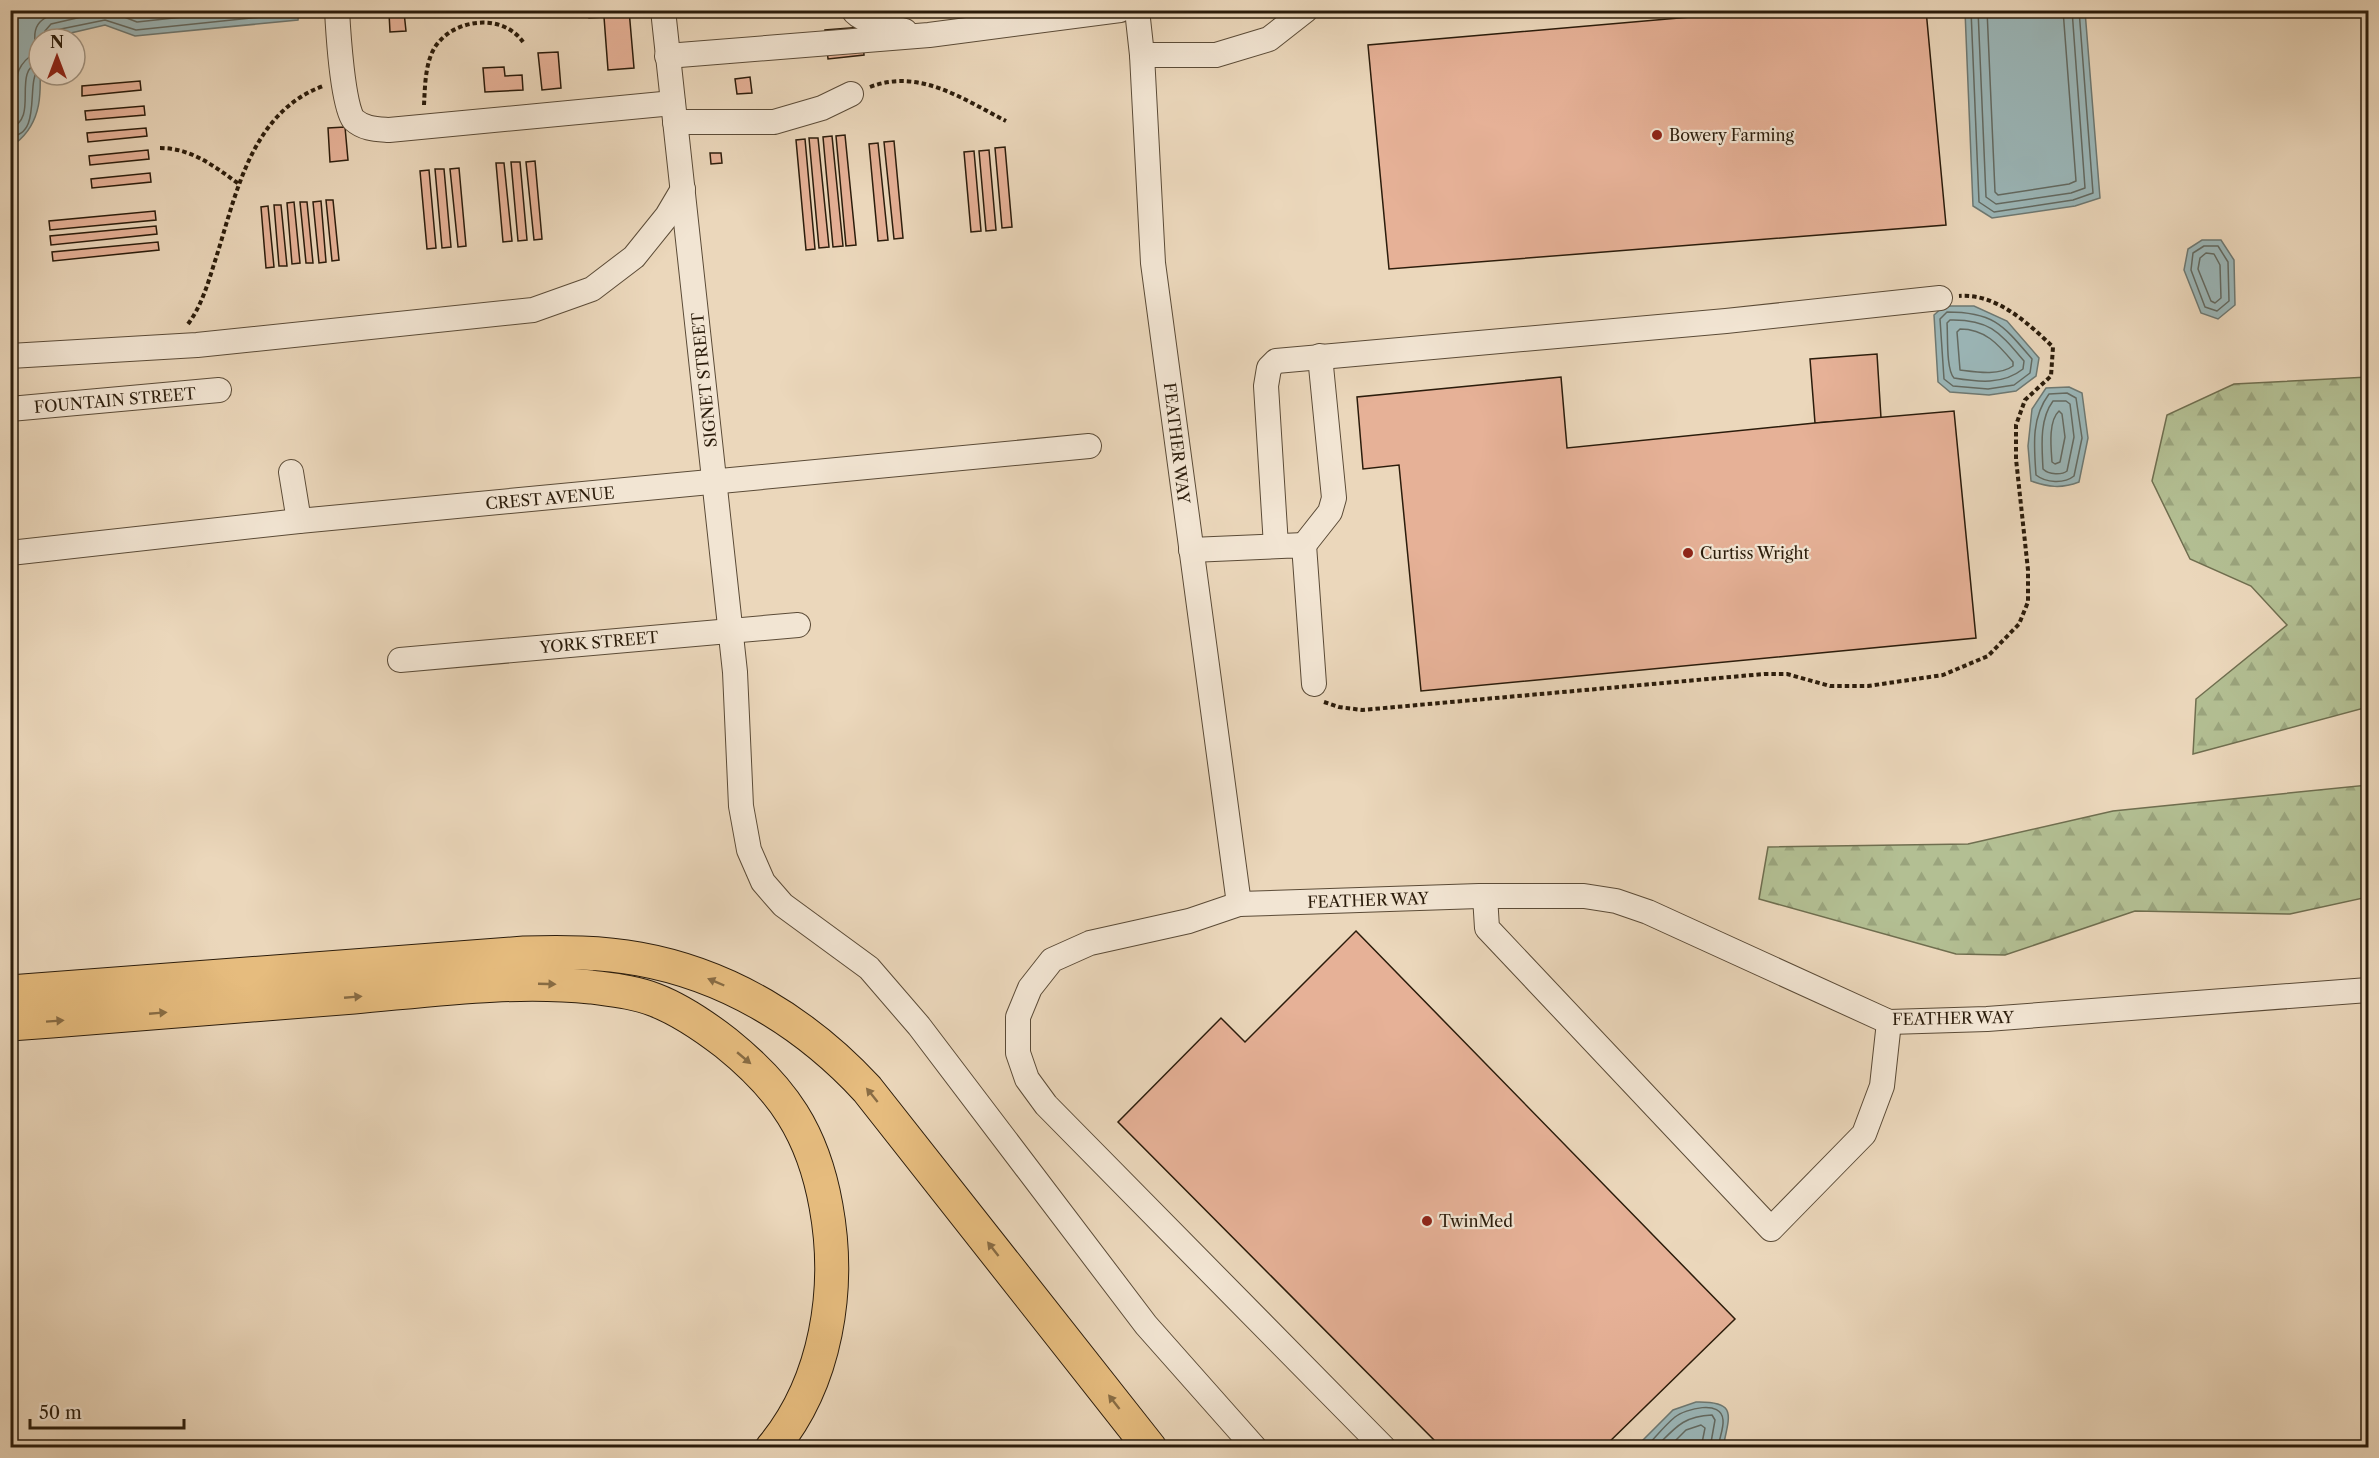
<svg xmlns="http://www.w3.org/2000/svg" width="2379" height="1458" font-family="'Libre Caslon Text',serif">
<defs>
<pattern id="forest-firs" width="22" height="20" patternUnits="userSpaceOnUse" patternTransform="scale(1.5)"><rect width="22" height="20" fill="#b3bf93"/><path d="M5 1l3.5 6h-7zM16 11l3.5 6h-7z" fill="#9aa47d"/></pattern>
</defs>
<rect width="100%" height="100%" fill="#ebd7bb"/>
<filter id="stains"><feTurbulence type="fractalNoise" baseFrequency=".00333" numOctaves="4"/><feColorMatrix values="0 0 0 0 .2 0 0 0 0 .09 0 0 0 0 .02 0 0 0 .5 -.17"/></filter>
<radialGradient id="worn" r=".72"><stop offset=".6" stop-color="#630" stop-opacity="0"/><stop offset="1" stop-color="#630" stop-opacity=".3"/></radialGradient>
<g fill="url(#forest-firs)" stroke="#6f6e4f" stroke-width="1.5">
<path d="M2368 377V495L2362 525 2368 527V707L2193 754 2196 699 2287 625 2251 586 2190 559 2152 481 2167 415 2234 384Z"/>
<path d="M2368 785V897L2290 914 2135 911 2005 955 1956 954 1759 899 1768 847 1968 844 2113 811Z"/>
</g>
<g fill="#9bb7b9" stroke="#6e7973" stroke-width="1.5">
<path d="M18 11V10L299 11 298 20 135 36 105 25 58 36 55 39H39C39 76 49 117 16 143L10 141V13Z"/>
<path d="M1965 11H2085L2100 198 2075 206 1992 218 1973 206Z"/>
<path d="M2202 240H2221L2234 260 2235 305 2218 319 2201 313 2184 270 2188 249Z"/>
<path d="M1944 306H1974L2007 321 2039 358 2036 376 2016 391 1989 395 1950 392 1938 382 1934 315Z"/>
<path d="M2069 387 2082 393 2088 438 2079 482C2061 489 2048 487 2031 481L2028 446 2032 409 2046 388Z"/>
<path d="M1696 1402C1737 1401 1730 1414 1723 1447H1636L1673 1410Z"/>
</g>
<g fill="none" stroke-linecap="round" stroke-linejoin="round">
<g stroke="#636a62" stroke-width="1.5">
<path d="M1971 10 1979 202 1994 212 2073 200 2093 193 2079 10"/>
<path d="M1978 10 1986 197 1996 204 2071 193 2085 188 2072 10"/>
<path d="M1987 10 1995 192 1998 195 2069 184 2076 181 2063 10"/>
<path d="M43 39 45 31 51 24 103 12 119 15 137 22 247 10"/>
<path d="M51 39V34L56 30 105 20 136 30 291 14 293 10"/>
<path d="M10 119C28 89 1 75 37 51 29 23 42 16 68 10"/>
<path d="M10 128C40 119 11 71 39 62"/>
<path d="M10 136C43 136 25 80 39 69"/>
<path d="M2204 246H2218L2228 262 2229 301 2217 311 2205 307 2191 270 2193 253Z"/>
<path d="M2206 253 2214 254 2220 265 2221 298 2215 303 2211 301 2198 269 2200 258Z"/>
<path d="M1947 312C1994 312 2003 325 2032 359L2030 373 2014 385 1988 389 1953 386 1944 379 1940 319Z"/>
<path d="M1950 320C1990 319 2000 333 2024 361L2023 369C2003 385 1978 382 1954 378 1946 370 1948 335 1947 323Z"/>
<path d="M1960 329C1985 329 1998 344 2013 362V366C1999 376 1976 372 1960 370L1957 332Z"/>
<path d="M2067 393 2076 398 2082 438 2074 476C2064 484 2046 483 2036 475 2034 446 2031 418 2049 394Z"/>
<path d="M2053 401H2066L2070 404 2074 437 2067 471C2062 475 2049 475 2043 469 2042 447 2039 420 2053 401Z"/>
<path d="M2059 411 2062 414 2065 437 2060 462 2055 464 2052 462C2051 448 2048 421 2059 411Z"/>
<path d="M1645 1448C1655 1438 1664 1426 1675 1417 1685 1409 1722 1399 1723 1420 1724 1428 1719 1439 1718 1448"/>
<path d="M1655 1448C1675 1428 1683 1416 1712 1415L1715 1420 1710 1448"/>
<path d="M1668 1448 1686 1430 1701 1425 1705 1428 1701 1448"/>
</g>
</g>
<g fill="#e6b197" stroke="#2b1c0b" stroke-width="1.5">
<path d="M589 10H629L634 68 608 70 604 17 589 18Z"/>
<path d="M1771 10H1926L1946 225 1389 269 1368 45Z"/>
<path d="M404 12 406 31 390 32 389 13Z"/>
<path d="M862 27 864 55 828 59 825 30Z"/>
<path d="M558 52 561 88 542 90 538 53Z"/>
<path d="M504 67 505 76 522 75 523 90 485 92 483 68Z"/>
<path d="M750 77 752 93 737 94 735 79Z"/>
<path d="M140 81 141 90 82 96V86Z"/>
<path d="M144 106 145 115 86 120 85 111Z"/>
<path d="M345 127 348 160 330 162 328 128Z"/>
<path d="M146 128 147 136 88 142 87 133Z"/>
<path d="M845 135 856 245 846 246 836 136Z"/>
<path d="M832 136 843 246 833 247 823 137Z"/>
<path d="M809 138H818L829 247 819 248Z"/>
<path d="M805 139 815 249 806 250 796 140Z"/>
<path d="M894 141 903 238 894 239 884 142Z"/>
<path d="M878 143 888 240 878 241 869 144Z"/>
<path d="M1005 147 1012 227 1002 228 995 148Z"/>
<path d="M148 150 149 159 90 165 89 156Z"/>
<path d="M989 150 996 230 986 231 979 151Z"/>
<path d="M974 151 981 231 971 232 964 152Z"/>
<path d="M710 153H721L722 163 711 164Z"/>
<path d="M535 161 542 239 534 240 526 162Z"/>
<path d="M511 162H520L527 240 518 241Z"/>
<path d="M496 163H504L512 241 503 242Z"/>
<path d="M459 168 466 246 458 247 450 169Z"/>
<path d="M435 169H444L451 247 442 248Z"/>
<path d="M429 170 436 248 427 249 420 171Z"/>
<path d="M150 173 151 182 92 188 91 179Z"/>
<path d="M326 200H333L339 260 332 261Z"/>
<path d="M321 201 326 262 319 263 313 202Z"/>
<path d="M294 202 300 263 292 264 287 203Z"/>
<path d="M300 202H307L313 263H306Z"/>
<path d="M274 205H281L287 266H279Z"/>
<path d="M268 206 274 267 266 268 261 207Z"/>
<path d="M155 211 156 220 50 230 49 221Z"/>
<path d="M156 226 157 234 51 245 50 236Z"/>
<path d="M158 242 159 250 53 261 52 252Z"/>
<path d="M1877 354 1881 418 1815 423 1810 359Z"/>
<path d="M1561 377 1567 448 1815 423 1954 411 1976 638 1421 691 1399 465 1363 469 1357 397Z"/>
<path d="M1356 931 1735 1319 1603 1448H1442L1118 1122 1221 1018 1245 1042Z"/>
</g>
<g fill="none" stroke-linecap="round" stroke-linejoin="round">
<defs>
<g id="minor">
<path d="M337 10C338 29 343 110 354 120 364 129 376 129 389 130L673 103"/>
<path d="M663 10 735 672 741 806 749 850 763 882 783 905 869 968 919 1026 1146 1325 1255 1448"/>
<path d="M853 10C860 22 892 27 905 31"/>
<path d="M1137 10 1142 55 1153 263 1239 904 1479 896H1584L1616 901 1648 912 1889 1022 1987 1019 2368 990"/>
<path d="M1142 55H1216L1269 39 1306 10"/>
<path d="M667 56 929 35 1120 10"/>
<path d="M675 122H774L822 108 851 94"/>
<path d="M10 356 197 345 533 310 592 289 634 257 667 216 683 189"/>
<path d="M10 409 219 390"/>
<path d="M291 472 299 521"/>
<path d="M1304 545 1330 512 1334 498 1320 356"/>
<path d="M1276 546 1266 386 1269 368 1276 361 1726 321 1940 298"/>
<path d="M1191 550 1304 545 1314 684"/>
<path d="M10 553 299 521 1089 446"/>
<path d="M400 660 798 625"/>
<path d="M1485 896 1487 928 1771 1229 1864 1134 1882 1086 1889 1022"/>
<path d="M1239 904 1189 921 1090 943 1052 960 1030 988 1018 1017V1053L1027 1079 1046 1105 1384 1448"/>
</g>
<g id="highway">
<path d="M10 992 524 953C563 952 601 952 639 959 728 975 806 1023 867 1089L1150 1448"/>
<path d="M10 1024C125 1016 240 1006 354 997 433 990 513 979 591 987 613 990 635 992 655 1000 681 1010 704 1026 726 1043 783 1089 813 1133 826 1206 841 1288 827 1382 772 1448"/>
</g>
</defs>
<use href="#minor" stroke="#5b4b37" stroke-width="26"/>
<use href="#highway" stroke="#2b1c0b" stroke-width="35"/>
<g stroke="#2b1c0b" stroke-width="4" stroke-dasharray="4.5 3" stroke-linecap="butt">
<path d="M870 87C919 68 963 99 1006 121"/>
<path d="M424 105C425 87 425 63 435 47 454 18 503 13 523 42"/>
<path d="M160 148C192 148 215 167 239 184"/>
<path d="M188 324C202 305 208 283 215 261 236 196 250 113 323 86"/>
<path d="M1324 702 1339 707 1362 710 1764 674H1787L1830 686H1868L1943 675 1988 656 2019 624 2028 602V570L2016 459V425L2025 400 2051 376 2053 347C2028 323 1996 293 1959 296"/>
</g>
<use href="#minor" stroke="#f2e5d3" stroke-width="24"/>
<use href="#highway" stroke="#e6bc7e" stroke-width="33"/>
</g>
<defs><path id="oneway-solid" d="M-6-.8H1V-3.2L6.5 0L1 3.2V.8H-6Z" transform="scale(1.5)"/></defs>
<g fill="#886c44">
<use href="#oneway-solid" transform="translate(716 982) rotate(-157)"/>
<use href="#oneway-solid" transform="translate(547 984) rotate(2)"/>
<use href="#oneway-solid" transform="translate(353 997) rotate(-5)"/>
<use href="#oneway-solid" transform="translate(158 1013) rotate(-5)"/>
<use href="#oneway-solid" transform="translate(55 1021) rotate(-4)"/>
<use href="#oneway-solid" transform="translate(744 1058) rotate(40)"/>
<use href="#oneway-solid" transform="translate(872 1095) rotate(-129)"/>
<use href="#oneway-solid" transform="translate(993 1249) rotate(-128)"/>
<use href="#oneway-solid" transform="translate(1114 1402) rotate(-128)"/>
</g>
<g fill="#8f2418" stroke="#f2e5d3" stroke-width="2">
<circle cx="1657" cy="135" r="6"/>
<circle cx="1688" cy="553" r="6"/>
<circle cx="1427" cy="1221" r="6"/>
</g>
<g text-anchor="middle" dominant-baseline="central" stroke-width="4.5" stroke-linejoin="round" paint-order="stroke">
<g font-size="16" fill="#2b1c0b" stroke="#f2e5d3" text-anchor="start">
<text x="1669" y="135">Bowery Farming</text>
<text x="1700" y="553">Curtiss Wright</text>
<text x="1439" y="1221">TwinMed</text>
</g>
<g font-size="16" fill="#2b1c0b" stroke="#f2e5d3">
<text transform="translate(704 380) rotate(-96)">SIGNET STREET</text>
<text transform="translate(115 400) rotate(-5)">FOUNTAIN STREET</text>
<text transform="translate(1177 443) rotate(83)">FEATHER WAY</text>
<text transform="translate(550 498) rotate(-5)">CREST AVENUE</text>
<text transform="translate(599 642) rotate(-5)">YORK STREET</text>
<text transform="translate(1368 900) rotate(-2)">FEATHER WAY</text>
<text transform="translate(1953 1018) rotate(-1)">FEATHER WAY</text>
</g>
</g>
<rect width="2379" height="1458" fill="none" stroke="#ebd7bb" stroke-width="36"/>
<rect x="12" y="12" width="2355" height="1434" fill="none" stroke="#2b1c0b" stroke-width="3"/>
<rect x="18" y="18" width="2343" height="1422" fill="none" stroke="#2b1c0b" stroke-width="1.5"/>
<g transform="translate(57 57)"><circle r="28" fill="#f2e5d3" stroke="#a29583" stroke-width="1.5"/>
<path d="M0-4.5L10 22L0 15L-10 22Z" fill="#8f2418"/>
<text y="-9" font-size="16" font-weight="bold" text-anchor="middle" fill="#2b1c0b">N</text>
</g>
<path d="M30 1419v9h154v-9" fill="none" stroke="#2b1c0b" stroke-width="3"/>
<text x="39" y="1419" font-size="18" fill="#2b1c0b" stroke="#f2e5d3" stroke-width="4.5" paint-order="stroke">50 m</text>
<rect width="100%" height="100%" filter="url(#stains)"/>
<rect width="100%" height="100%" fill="url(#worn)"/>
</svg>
